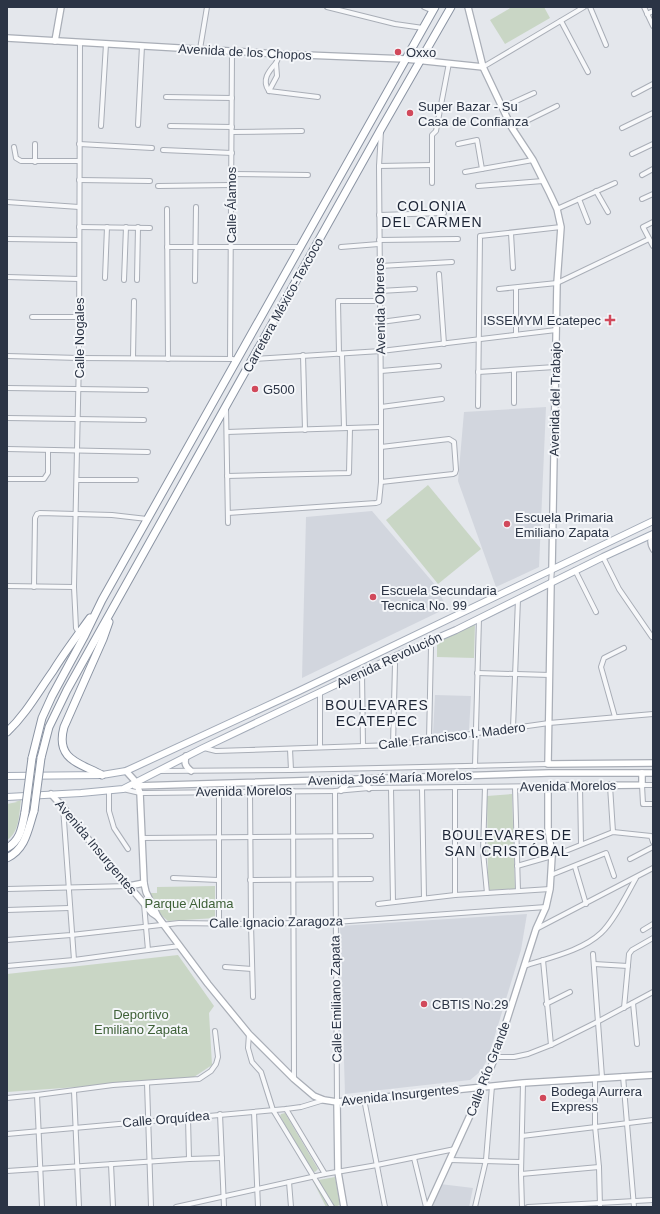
<svg xmlns="http://www.w3.org/2000/svg" width="660" height="1214" font-family="Arial,sans-serif">
<rect width="100%" height="100%" fill="#e4e7ec"/>
<g fill="#d2d6de">
<path d="M546 407 539 567 496 587 458 481 464 412Z"/>
<path d="M372 511 436 586 447 608 302 678 306 517Z"/>
<path d="M435 695 471 696 469 730 433 734Z"/>
<path d="M527 914 521 950 488 1058 481 1071 470 1080 345 1094 340 926Z"/>
<path d="M440 1184 473 1188 469 1207H429Z"/>
</g>
<g fill="#c9d6c5">
<path d="M512 7H544L550 18 505 44 490 20Z"/>
<path d="M428 485 481 549 438 584 386 520Z"/>
<path d="M475 623 474 658 437 657V642Z"/>
<path d="M512 794 515 889 488 890 487 796Z"/>
<path d="M21 800C19 813 20 832 7 840V804L17 802H15Z"/>
<path d="M215 886V918L168 921 159 913 150 893H157V887Z"/>
<path d="M178 955 214 1006 209 1013 212 1065 194 1077 148 1082 7 1092V974Z"/>
<path d="M285 1113 318 1169 315 1172 310 1170 280 1116 281 1114Z"/>
<path d="M335 1177 340 1205 334 1207H326L313 1181Z"/>
</g>
<g fill="none" stroke-linecap="round" stroke-linejoin="round">
<defs>
<g id="street">
<path d="M327 7 395 24 423 28"/>
<path d="M424 7 433 11"/>
<path d="M590 7 606 45"/>
<path d="M644 7 653 26"/>
<path d="M647 14 653 11"/>
<path d="M561 21 588 72"/>
<path d="M200 49 207 7"/>
<path d="M483 67 584 7"/>
<path d="M269 91 318 97"/>
<path d="M269 91 277 76 276 63 280 54"/>
<path d="M269 91C261 80 269 71 276 63"/>
<path d="M634 94 653 84"/>
<path d="M166 97 232 98"/>
<path d="M503 107 534 93"/>
<path d="M138 125 142 46"/>
<path d="M101 126 106 44"/>
<path d="M170 126 232 127"/>
<path d="M512 128 557 106"/>
<path d="M622 128 653 113"/>
<path d="M232 132 302 131"/>
<path d="M35 144V162"/>
<path d="M79 144 152 148"/>
<path d="M458 144 477 140 482 169"/>
<path d="M14 147 16 158 21 161H79"/>
<path d="M163 150 232 153"/>
<path d="M632 154 653 144"/>
<path d="M379 166 432 165"/>
<path d="M465 172 533 160"/>
<path d="M231 174 308 175"/>
<path d="M642 175 653 169"/>
<path d="M79 180 150 181"/>
<path d="M432 183V135L436 131 449 63"/>
<path d="M158 186 231 185"/>
<path d="M478 186 543 181"/>
<path d="M596 191 608 212"/>
<path d="M579 199 588 222"/>
<path d="M642 199 653 194"/>
<path d="M7 202 79 207"/>
<path d="M167 209 168 359"/>
<path d="M557 209 615 183"/>
<path d="M379 215 444 213"/>
<path d="M653 222 643 227 653 246"/>
<path d="M79 227 150 228"/>
<path d="M511 233 513 268"/>
<path d="M7 239 79 240"/>
<path d="M379 240 458 239"/>
<path d="M167 247H300"/>
<path d="M341 247 379 244"/>
<path d="M380 266 452 262"/>
<path d="M439 274 444 344"/>
<path d="M7 277 79 279"/>
<path d="M105 278 107 227"/>
<path d="M124 280 126 227"/>
<path d="M137 280 138 227"/>
<path d="M195 281 196 207"/>
<path d="M516 288V335"/>
<path d="M499 289 557 283 649 239"/>
<path d="M380 291 415 289"/>
<path d="M32 317H79"/>
<path d="M381 322 418 317"/>
<path d="M339 354 338 301H381"/>
<path d="M342 354 344 428"/>
<path d="M303 355 305 430"/>
<path d="M7 356 79 358 233 359"/>
<path d="M133 358 134 301"/>
<path d="M230 359 232 52"/>
<path d="M253 359 381 351 556 330"/>
<path d="M514 370V403"/>
<path d="M381 371 439 366"/>
<path d="M478 372 555 367"/>
<path d="M7 388 146 390"/>
<path d="M478 406 480 236 561 227"/>
<path d="M226 407 228 523"/>
<path d="M381 407 442 399"/>
<path d="M7 418 144 420"/>
<path d="M227 432 380 427"/>
<path d="M7 449 148 452"/>
<path d="M227 476 349 473 350 428"/>
<path d="M7 479H44L48 473V450"/>
<path d="M77 480H136"/>
<path d="M381 482 453 474 455 473 456 470 454 442 449 439 381 447"/>
<path d="M228 513 376 503 379 502 381 482V407L379 166 381 132"/>
<path d="M653 535C648 540 650 545 653 550"/>
<path d="M603 557 619 589 652 637"/>
<path d="M575 570 596 612"/>
<path d="M551 583 552 569"/>
<path d="M7 586 74 587"/>
<path d="M34 587 35 518 37 514 40 513 112 515 147 519"/>
<path d="M79 633 76 628 74 587 79 358 80 42"/>
<path d="M362 673 363 746"/>
<path d="M477 673 550 675"/>
<path d="M615 717 601 667 604 658 624 648"/>
<path d="M513 728 518 599"/>
<path d="M429 740 431 647"/>
<path d="M393 745 395 664"/>
<path d="M320 747V692"/>
<path d="M204 748 216 751 393 745 549 723 653 714"/>
<path d="M290 749 291 770"/>
<path d="M475 766 479 618"/>
<path d="M161 771 291 770 548 764"/>
<path d="M653 785H642L643 804H653"/>
<path d="M580 786 581 844"/>
<path d="M610 786 613 832"/>
<path d="M485 787 483 852 487 893"/>
<path d="M515 787 518 891"/>
<path d="M391 788 393 902"/>
<path d="M422 788 424 898"/>
<path d="M455 788V895"/>
<path d="M123 789 140 793H146L335 791 369 788 548 786"/>
<path d="M109 791V811L114 828 128 849"/>
<path d="M250 791 251 924 253 997"/>
<path d="M293 791 294 1079"/>
<path d="M335 791 337 1102"/>
<path d="M63 807 74 960"/>
<path d="M142 838 371 836"/>
<path d="M558 854 613 832 651 836 653 842"/>
<path d="M630 859 653 847"/>
<path d="M517 866 552 856"/>
<path d="M575 867 586 904"/>
<path d="M551 875 606 853 614 876"/>
<path d="M173 878 218 880"/>
<path d="M250 880 371 879"/>
<path d="M7 889 129 886"/>
<path d="M144 904 148 950"/>
<path d="M378 904 455 895 550 889"/>
<path d="M7 910 69 908"/>
<path d="M219 923V791"/>
<path d="M536 929 653 868"/>
<path d="M643 930 653 924"/>
<path d="M7 940 71 935 179 923 251 924 335 922 546 907"/>
<path d="M593 954 602 1077"/>
<path d="M543 960 551 1045"/>
<path d="M594 964 628 966"/>
<path d="M7 966 74 960 148 950 180 946"/>
<path d="M524 966C548 958 582 951 601 933 614 921 627 894 636 878"/>
<path d="M225 967 252 969"/>
<path d="M633 1003 637 1044"/>
<path d="M546 1004 570 992"/>
<path d="M624 1008 629 954 632 950 653 938"/>
<path d="M249 1034 248 1048 252 1062 261 1072 273 1110 332 1207"/>
<path d="M495 1057H514L528 1054 551 1045 597 1022 653 992"/>
<path d="M623 1076 634 1207"/>
<path d="M595 1078V1126L599 1167 600 1207"/>
<path d="M147 1083 151 1207"/>
<path d="M74 1091 79 1207"/>
<path d="M37 1095 42 1207"/>
<path d="M7 1098 37 1095 113 1085 199 1079 211 1071 216 1064 218 1057 215 1031"/>
<path d="M364 1099 385 1207"/>
<path d="M286 1109 325 1174"/>
<path d="M254 1112 258 1207"/>
<path d="M220 1114 224 1207"/>
<path d="M188 1118 189 1159"/>
<path d="M7 1134 286 1109 301 1107 324 1100"/>
<path d="M522 1136 653 1120"/>
<path d="M414 1158 426 1207"/>
<path d="M450 1160 521 1162"/>
<path d="M111 1164 113 1207"/>
<path d="M7 1171 189 1159 222 1158"/>
<path d="M521 1174 599 1167"/>
<path d="M289 1182 291 1207"/>
<path d="M176 1207 325 1174 377 1165 455 1149"/>
<path d="M475 1207 486 1160 492 1086"/>
<path d="M522 1207 521 1174 523 1083"/>
<path d="M528 1207 653 1200"/>
</g>
<g id="secondary">
<path d="M468 7 483 67 512 128 533 160 550 194 557 209 561 227 557 283 552 569"/>
<path d="M7 38 280 54 406 59 483 67"/>
<path d="M55 41 61 7"/>
<path d="M551 583 548 764 653 763"/>
<path d="M186 756C184 763 185 766 191 771"/>
<path d="M126 771 136 782 140 793 144 883 146 892 158 917 208 984 249 1034 294 1079 314 1096 324 1100 337 1102 523 1083 653 1075"/>
<path d="M359 779 369 788"/>
<path d="M135 786 549 773H653"/>
<path d="M341 790 352 779"/>
<path d="M51 794 63 807 106 862 129 886 152 913 158 917"/>
<path d="M129 886 144 883"/>
<path d="M337 1102 338 1172 344 1207"/>
<path d="M428 1207 483 1087 495 1057 536 929 546 907 550 889 552 856 548 828V786L642 785V773"/>
</g>
<g id="primary">
<path d="M7 776 102 775 126 771 299 691 653 521"/>
<path d="M7 797 81 793 123 789 203 748 396 656 456 630 603 557 653 534"/>
</g>
<g id="highway">
<path d="M7 732C26 714 38 692 53 671 64 653 77 636 90 618"/>
<path d="M32 758 42 718 52 696 85 635 102 600 435 7"/>
<path d="M41 758 49 727 67 690 381 129 451 7"/>
<path d="M102 775C80 763 55 760 64 727L103 639 109 622"/>
<path d="M7 848C21 840 22 827 25 812"/>
<path d="M7 858C26 849 28 829 34 811"/>
</g>
</defs>
<use href="#street" stroke="#a9aeb7" stroke-width="6"/>
<use href="#secondary" stroke="#a9aeb7" stroke-width="8"/>
<use href="#primary" stroke="#a3abb8" stroke-width="8"/>
<use href="#highway" stroke="#8b94a3" stroke-width="9"/>
<use href="#street" stroke="#f7f8fa" stroke-width="4"/>
<use href="#secondary" stroke="#fff" stroke-width="5.5"/>
<use href="#primary" stroke="#fff" stroke-width="6"/>
<use href="#highway" stroke="#fff" stroke-width="7"/>
<defs>
<g id="highway-bridge">
<path d="M34 811 41 758"/>
<path d="M25 812 32 758"/>
</g>
</defs>
<use href="#highway-bridge" stroke="#8b94a3" stroke-width="9" stroke-linecap="butt"/>
<use href="#highway-bridge" stroke="#fff" stroke-width="7"/>
</g>
<g fill="#d1495b" stroke="#f4f6f9" stroke-width="1.5">
<circle cx="398" cy="52" r="4"/>
<circle cx="410" cy="113" r="4"/>
<path d="M608 314h4v4h4v4h-4v4h-4v-4h-4v-4h4z"/>
<circle cx="255" cy="389" r="4"/>
<circle cx="507" cy="524" r="4"/>
<circle cx="373" cy="597" r="4"/>
<circle cx="424" cy="1004" r="4"/>
<circle cx="543" cy="1098" r="4"/>
</g>
<g text-anchor="middle" dominant-baseline="central" stroke-width="4" stroke-linejoin="round" paint-order="stroke">
<g font-size="13" fill="#2b3445" stroke="#f4f6f9">
<text transform="translate(245 52) rotate(3)">Avenida de los Chopos</text>
<text transform="translate(231 205) rotate(-90)">Calle Álamos</text>
<text transform="translate(283 305) rotate(-61)">Carretera México-Texcoco</text>
<text transform="translate(380 306) rotate(-91)">Avenida Obreros</text>
<text transform="translate(79 338) rotate(-90)">Calle Nogales</text>
<text transform="translate(555 399) rotate(-89)">Avenida del Trabajo</text>
<text transform="translate(389 660) rotate(-25)">Avenida Revolución</text>
<text transform="translate(452 736) rotate(-7)">Calle Francisco I. Madero</text>
<text transform="translate(390 778) rotate(-2)">Avenida José María Morelos</text>
<text transform="translate(568 786) rotate(-1)">Avenida Morelos</text>
<text transform="translate(244 791) rotate(-1)">Avenida Morelos</text>
<text transform="translate(96 847) rotate(50)">Avenida Insurgentes</text>
<text transform="translate(276 922) rotate(-1)">Calle Ignacio Zaragoza</text>
<text transform="translate(336 999) rotate(-91)">Calle Emiliano Zapata</text>
<text transform="translate(488 1069) rotate(-69)">Calle Río Grande</text>
<text transform="translate(400 1095) rotate(-6)">Avenida Insurgentes</text>
<text transform="translate(166 1119) rotate(-5)">Calle Orquídea</text>
</g>
<g font-size="13" fill="#2b3445" stroke="#f4f6f9" text-anchor="start">
<text x="406" y="52">Oxxo</text>
<text x="418" y="106">Super Bazar - Su<tspan x="418" dy="15">Casa de Confianza</tspan></text>
<text x="601" y="320" text-anchor="end">ISSEMYM Ecatepec</text>
<text x="263" y="389">G500</text>
<text x="515" y="517">Escuela Primaria<tspan x="515" dy="15">Emiliano Zapata</tspan></text>
<text x="381" y="590">Escuela Secundaria<tspan x="381" dy="15">Tecnica No. 99</tspan></text>
<text x="432" y="1004">CBTIS No.29</text>
<text x="551" y="1091">Bodega Aurrera<tspan x="551" dy="15">Express</tspan></text>
</g>
<g font-size="13" fill="#3f6138" stroke="#f4f6f9">
<text x="189" y="903">Parque Aldama</text>
<text x="141" y="1014">Deportivo<tspan x="141" dy="15">Emiliano Zapata</tspan></text>
</g>
<g font-size="14" letter-spacing="1" fill="#1d2536" stroke="#f4f6f9">
<text x="432" y="206">COLONIA<tspan x="432" dy="16">DEL CARMEN</tspan></text>
<text x="377" y="705">BOULEVARES<tspan x="377" dy="16">ECATEPEC</tspan></text>
<text x="507" y="835">BOULEVARES DE<tspan x="507" dy="16">SAN CRISTÓBAL</tspan></text>
</g>
</g>
<rect width="660" height="1214" fill="none" stroke="#2b3445" stroke-width="16"/>
</svg>
